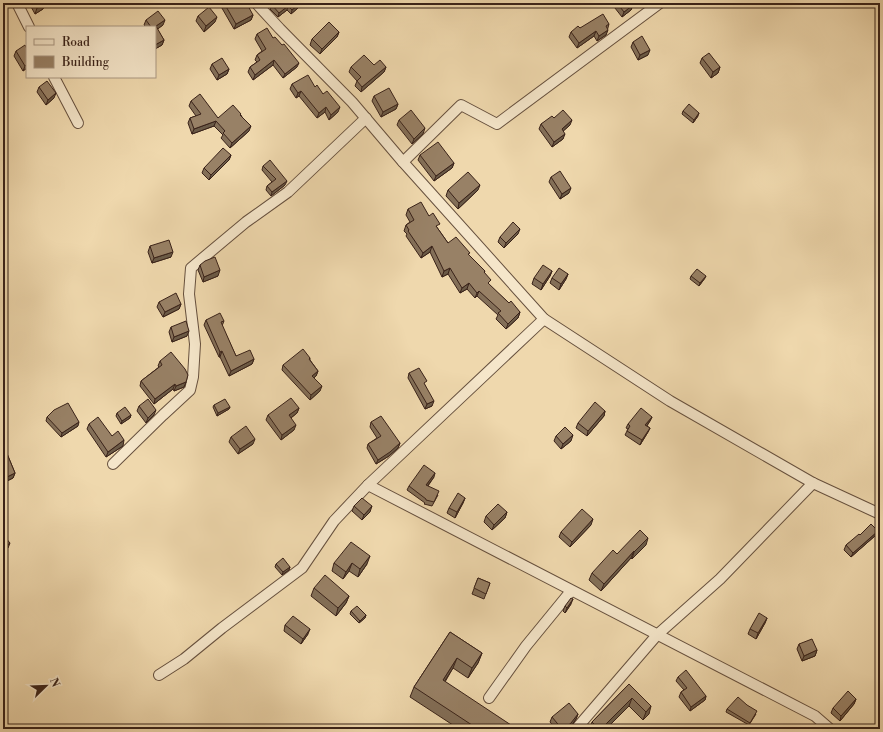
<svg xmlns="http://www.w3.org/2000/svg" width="883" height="732" font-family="'Libre Bodoni',serif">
<rect width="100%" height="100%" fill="#efd8ad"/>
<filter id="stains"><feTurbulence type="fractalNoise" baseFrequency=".005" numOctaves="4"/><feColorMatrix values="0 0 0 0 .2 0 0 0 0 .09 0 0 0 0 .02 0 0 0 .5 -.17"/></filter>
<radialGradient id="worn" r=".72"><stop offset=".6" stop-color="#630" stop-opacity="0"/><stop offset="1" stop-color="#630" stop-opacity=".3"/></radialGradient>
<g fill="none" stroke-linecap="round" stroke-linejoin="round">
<defs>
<g id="street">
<path d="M17 3 29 27"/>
<path d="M256 3 280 29 352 102 403 162 544 319 670 401 813 483 880 514"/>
<path d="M54 77 78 123"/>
<path d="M403 162 461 105 497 124 660 3"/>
<path d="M544 319 368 485 815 716 830 729"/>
<path d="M113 464 163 415 190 390 193 377 195 344 189 294 191 268 246 222 288 192 366 118"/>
<path d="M159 675 184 659 222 628 302 568 334 521 368 485"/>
<path d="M489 698 526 646 571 591"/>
<path d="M576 729 657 635 720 579 813 483"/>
</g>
</defs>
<use href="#street" stroke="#66503e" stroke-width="12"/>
<use href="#street" stroke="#f5e6ca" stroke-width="10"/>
</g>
<g fill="#836f58" stroke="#392219">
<path d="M29 3H45L43 9 35 14Z"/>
<path d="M219 3H243L245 6 253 15 251 20 234 29Z"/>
<path d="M611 3H631L633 5 631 10 622 17Z"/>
<path d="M299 4 298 8 291 14 287 10 278 17 270 9 272 5Z"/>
<path d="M198 16 215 22 204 32 196 21Z"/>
<path d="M146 20 163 25 157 29 164 40 162 45 155 49V27H146L144 25Z"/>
<path d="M609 24 606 35 597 41 594 36 577 48 569 37 571 32 580 28Z"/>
<path d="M339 32 337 37 320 54 310 45 312 39Z"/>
<path d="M257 34 273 38 297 67 283 78 273 65 253 80 248 72 250 67 257 62 255 60 257 55 262 51 255 39Z"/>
<path d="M633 42 648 55 638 60 631 47Z"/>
<path d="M27 49V68L23 71 14 56 16 51Z"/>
<path d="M702 58 720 67 718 73 711 78 700 63Z"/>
<path d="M212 64 229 69 227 74 217 80 210 69Z"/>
<path d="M374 65 386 67 384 72 361 92 355 86 357 81 349 72 351 67Z"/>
<path d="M292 84 315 87 323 94 338 112 329 120 325 112 317 118 299 96 296 98 290 89Z"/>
<path d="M39 87 54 98 46 105 37 92Z"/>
<path d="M374 96 398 104 396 109 381 117 372 101Z"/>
<path d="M191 101 218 118 241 115 249 131 230 148 221 138 223 135 214 126 192 134 188 123 190 118 196 116 189 106Z"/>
<path d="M683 111 698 116 693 123 682 114Z"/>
<path d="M554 118 570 125 563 131V139L552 147 539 129 541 124Z"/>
<path d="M399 120 423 134 412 144 397 125Z"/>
<path d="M231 155 229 160 209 180 202 173 204 168Z"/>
<path d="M420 155 454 163 452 168 434 181 418 160Z"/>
<path d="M263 166 285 185 271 196 266 190 267 186 272 182 262 170Z"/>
<path d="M551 177 569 193 560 199 549 182Z"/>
<path d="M448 190H478L458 209 446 196Z"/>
<path d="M408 209 429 216 448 243 469 255 485 271 484 273 489 285 509 303 520 312 518 318 506 329 496 319 498 315 477 296 475 298 467 289 460 293 448 274 442 277 430 252 421 258 406 236 407 234 404 231 406 225 410 222 406 215Z"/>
<path d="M518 234 504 248 498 242 500 237Z"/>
<path d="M150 246 171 257 152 263 148 252Z"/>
<path d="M200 265 218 276 203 282 198 270Z"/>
<path d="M552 271 550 276 541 290 532 284 534 278Z"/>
<path d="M568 274 566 279 559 290 550 283 552 278Z"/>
<path d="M691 276 705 278 699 286 690 279Z"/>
<path d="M159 302 181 304 179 309 163 317 157 307Z"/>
<path d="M206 320 224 321 222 326 236 356 254 359 252 364 229 376 220 357H219L204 325Z"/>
<path d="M171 327 187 336 172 342 169 332Z"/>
<path d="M310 358V360L318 371 316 376 314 378 320 391 310 400 282 370 283 365Z"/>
<path d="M160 361 186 382 184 387 174 391 173 389 154 404 140 386 141 381 159 367 158 366Z"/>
<path d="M409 373 425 385 432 406 425 409 408 378Z"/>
<path d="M214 405 230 407 229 409 217 416 213 407Z"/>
<path d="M139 406 154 415 146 423 137 411Z"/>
<path d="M299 408 297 413 291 418 294 430 281 440 266 420 268 415Z"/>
<path d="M605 411 604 416 587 436 576 428 578 423Z"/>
<path d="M117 413 131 415 130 418 121 424 116 416Z"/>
<path d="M47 417 78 426 61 437 46 421Z"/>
<path d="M652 417 650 421 647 426 650 428 648 432 640 445 625 435 628 429 626 428 628 424Z"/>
<path d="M371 422 400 443 398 448 389 456 376 464 367 448 368 444 377 438 370 427Z"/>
<path d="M89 424 112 436 123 446 106 457 87 429Z"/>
<path d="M556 436 571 441 561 449 554 441Z"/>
<path d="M231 437 253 444 238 454 229 442Z"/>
<path d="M3 444 15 473 13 478 3 483Z"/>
<path d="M434 477 428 486 438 495 432 506 424 504 425 503 407 490 409 486Z"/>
<path d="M465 498 463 503 455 518 447 513 449 508Z"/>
<path d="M354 506 370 512 362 520 352 511Z"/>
<path d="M507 512 505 518 492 530 484 522 486 516Z"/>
<path d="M591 525 570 547 559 537 561 532Z"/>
<path d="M860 535H876L851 557 844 550 846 545Z"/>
<path d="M646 545 632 559 631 558 601 591 589 580 592 573Z"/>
<path d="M334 563 367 564 358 577 349 571 343 579 332 571Z"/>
<path d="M276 564 290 567 289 570 282 575 275 567Z"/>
<path d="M478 578 490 583 484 599 472 594Z"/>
<path d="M314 588 349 596 346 603 336 616 311 596Z"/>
<path d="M571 604 565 613 563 611 565 606Z"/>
<path d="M351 611 366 615 365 618 359 623 350 614Z"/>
<path d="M767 618 765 623 756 639 748 634 750 629Z"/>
<path d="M285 625 308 634 301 644 284 631Z"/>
<path d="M450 632 482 653 478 663 468 678 453 668 445 682 513 729H459L410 697 414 687Z"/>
<path d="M799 644 817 650 815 656 802 661 797 649Z"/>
<path d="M678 677 706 696 705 700 690 711 679 697 681 692 684 690 676 681Z"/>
<path d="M629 684 649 714 643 720 629 706 606 729H589L592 722Z"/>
<path d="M856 699 854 704 840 721 831 713 833 708Z"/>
<path d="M727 709 756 714 749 725 726 712Z"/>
<path d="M578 714 576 719 569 729H556L550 722 552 717Z"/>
</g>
<g fill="#6a5a47" stroke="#392219">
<path d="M45 3 43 9 35 14 37 8Z"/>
<path d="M299 4 298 8 291 14 292 10Z"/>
<path d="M633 5 631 10 622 17 624 12Z"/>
<path d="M288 6 287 10 278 17 279 13Z"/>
<path d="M253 15 251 20 234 29 236 24Z"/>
<path d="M217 17 215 22 204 32 206 26Z"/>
<path d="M165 20 163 25 155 31 156 26Z"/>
<path d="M608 30 606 35 597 41 599 36Z"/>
<path d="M596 31 594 36 577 48 579 43Z"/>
<path d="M339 32 337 37 320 54 322 49Z"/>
<path d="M164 40 162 45 155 49V45Z"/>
<path d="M650 50 648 55 638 60 640 55Z"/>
<path d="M274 60 273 65 253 80 255 75Z"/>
<path d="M299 63 297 67 283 78 285 74Z"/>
<path d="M27 64V68L23 71 25 66Z"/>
<path d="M386 67 384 72 361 92 362 87Z"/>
<path d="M720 67 718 73 711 78 713 72Z"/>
<path d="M229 69 227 74 217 80 219 75Z"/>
<path d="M301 91 299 96 296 98 298 93Z"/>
<path d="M56 93 54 98 46 105 48 100Z"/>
<path d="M398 104 396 109 381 117 383 112Z"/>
<path d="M326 107 325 112 317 118 319 113Z"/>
<path d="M340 107 338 112 329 120 331 115Z"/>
<path d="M699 113 698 116 693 123 694 120Z"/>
<path d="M572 120 570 125 560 134 562 129Z"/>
<path d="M216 121 214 126 192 134 194 129Z"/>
<path d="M251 126 249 131 230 148 232 143Z"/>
<path d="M425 128 423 134 412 144 414 139Z"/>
<path d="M565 134 563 139 552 147 554 142Z"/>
<path d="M231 155 229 160 209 180 211 175Z"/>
<path d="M454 163 452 168 434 181 436 176Z"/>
<path d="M287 181 285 185 271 196 272 192Z"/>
<path d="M480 185 478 190 458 209 459 203Z"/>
<path d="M571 188 569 193 560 199 562 194Z"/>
<path d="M520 229 518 234 504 248 506 243Z"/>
<path d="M432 246 430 252 421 258 423 253Z"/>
<path d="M173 252 171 257 152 263 154 258Z"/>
<path d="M450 268 448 274 442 277 444 271Z"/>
<path d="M220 270 218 276 203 282 204 277Z"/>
<path d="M552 271 550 276 541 290 543 284Z"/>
<path d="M568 274 566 279 559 290 561 284Z"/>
<path d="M706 276 705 278 699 286 700 283Z"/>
<path d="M469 283 467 289 460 293 462 288Z"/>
<path d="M479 291 477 296 475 298 477 293Z"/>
<path d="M181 304 179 309 163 317 165 312Z"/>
<path d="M520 312 518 318 506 329 508 324Z"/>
<path d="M189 331 187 336 172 342 174 337Z"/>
<path d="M222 351 220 357H219L220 352Z"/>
<path d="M254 359 252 364 229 376 231 371Z"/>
<path d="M318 371 316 376 311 380 312 376Z"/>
<path d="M186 382 184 387 174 391 176 386Z"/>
<path d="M175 384 173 389 154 404 155 399Z"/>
<path d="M322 386 320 391 310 400 311 395Z"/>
<path d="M434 401 432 406 425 409 427 404Z"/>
<path d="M230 407 229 409 217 416 218 413Z"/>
<path d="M299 408 297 413 287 421 289 415Z"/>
<path d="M156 410 154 415 146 423 148 418Z"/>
<path d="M605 411 604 416 587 436 588 431Z"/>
<path d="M131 415 130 418 121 424 122 421Z"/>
<path d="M652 417 650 421 644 429 645 425Z"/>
<path d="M79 422 78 426 61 437 62 433Z"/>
<path d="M296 425 294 430 281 440 282 435Z"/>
<path d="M650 428 648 432 640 445 642 440Z"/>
<path d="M573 435 571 441 561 449 563 444Z"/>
<path d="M255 439 253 444 238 454 240 449Z"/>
<path d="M124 440 123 446 106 457 108 452Z"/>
<path d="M400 443 398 448 389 456 376 464 378 460Z"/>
<path d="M15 473 13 478 3 483 5 478Z"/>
<path d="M435 473 434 477 425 489 426 485Z"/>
<path d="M465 498 463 503 455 518 457 512Z"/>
<path d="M372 506 370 512 362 520 364 515Z"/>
<path d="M507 512 505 518 492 530 494 525Z"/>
<path d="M593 519 591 525 570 547 572 542Z"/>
<path d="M878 531 876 535 851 557 853 553Z"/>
<path d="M648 538 646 545 632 559 634 552Z"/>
<path d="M10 543 8 548 3 553V549Z"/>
<path d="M634 551 631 558 601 591 604 584Z"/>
<path d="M370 556 367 564 358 577 360 569Z"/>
<path d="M352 563 349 571 343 579 346 572Z"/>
<path d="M290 567 289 570 282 575 283 572Z"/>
<path d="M349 596 346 603 336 616 338 608Z"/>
<path d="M573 599 571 604 565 613 567 608Z"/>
<path d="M366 615 365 618 359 623 360 621Z"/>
<path d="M767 618 765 623 756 639 758 633Z"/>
<path d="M310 629 308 634 301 644 303 639Z"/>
<path d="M817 650 815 656 802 661 804 656Z"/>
<path d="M482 653 478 663 468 678 472 668Z"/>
<path d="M457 658 453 668 439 690 443 680Z"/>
<path d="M706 696 705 700 690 711 691 707Z"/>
<path d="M632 698 629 706 606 729H601Z"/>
<path d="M856 699 854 704 840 721 841 716Z"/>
<path d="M651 706 649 714 643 720 646 712Z"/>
<path d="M578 714 576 719 570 728 569 729H564Z"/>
</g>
<g fill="#988166" stroke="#392219">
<path d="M34 3H45L37 8Z"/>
<path d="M224 3H243L245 6 247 4 253 15 236 24Z"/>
<path d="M274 3H298L299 4 292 10 288 6 279 13 272 5Z"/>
<path d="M617 3H631L633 5 624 12Z"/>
<path d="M209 7 217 17 206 26 198 16Z"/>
<path d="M158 11 165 20 156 26 164 40 155 45V27H151L146 20Z"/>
<path d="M603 14 609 24 606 26 608 30 599 36 596 31 579 43 571 32 578 26 580 28Z"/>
<path d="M329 22 339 32 322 49 312 39Z"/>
<path d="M267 28 273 38 275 37 282 45 284 44 299 63 285 74 274 60 255 75 250 67 260 60 257 55 266 49 257 34Z"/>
<path d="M642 36 650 50 640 55 633 42Z"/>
<path d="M25 45 27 49V64L25 66 16 51Z"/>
<path d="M709 53 720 67 713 72 702 58Z"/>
<path d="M364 55 374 65 380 60 386 67 362 87 357 81 361 77 351 67Z"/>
<path d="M222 58 229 69 219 75 212 64Z"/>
<path d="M308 75 315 87 317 85 323 94 327 91 340 107 331 115 326 107 319 113 301 91 298 93 292 84Z"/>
<path d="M47 81 56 93 48 100 39 87Z"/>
<path d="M389 88 398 104 383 112 374 96Z"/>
<path d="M200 94 218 118 233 105 241 114 240 115 251 126 232 143 223 133 225 131 216 121 194 129 190 118 201 114 191 101Z"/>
<path d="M689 104 699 113 694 120 683 111Z"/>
<path d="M411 110 425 128 414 139 399 120Z"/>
<path d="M563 110 572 120 562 129 565 134 554 142 541 124 552 116 554 118Z"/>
<path d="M438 142 454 163 436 176 420 155Z"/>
<path d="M223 148 231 155 211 175 204 168Z"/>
<path d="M270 160 287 181 272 192 267 186 276 179 263 166Z"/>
<path d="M560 171 571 188 562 194 551 177Z"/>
<path d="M468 172 480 185 459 203 448 190Z"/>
<path d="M421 202 429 216 433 213 440 224 436 226 448 243 456 237 470 253 468 254 485 271 484 272 491 280 488 283 509 303 511 301 520 312 508 324 498 313 501 311 479 291 477 293 469 283 462 288 450 268 444 271 432 246 423 253 408 231 409 230 406 225 414 220 408 209Z"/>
<path d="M513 222 520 229 506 243 500 237Z"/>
<path d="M169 240 173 252 154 258 150 246Z"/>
<path d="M215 257 220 270 204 277 200 265 205 261Z"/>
<path d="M543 265 552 271 543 284 534 278Z"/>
<path d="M559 268 568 274 561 284 552 278Z"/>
<path d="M697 269 706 276 700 283 691 276Z"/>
<path d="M176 293 181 304 165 312 159 302Z"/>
<path d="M220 313 224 321 221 322 236 356 250 350 254 359 231 371 222 351 220 352 206 320Z"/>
<path d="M186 321 189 331 174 337 171 327Z"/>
<path d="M303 349 310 358 309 359 318 371 312 376 322 386 311 395 283 365Z"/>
<path d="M171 352 185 369 188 375 186 382 176 386 175 384 155 399 141 381 162 365 160 361Z"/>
<path d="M419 368 427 381 424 383 434 401 427 404 409 373Z"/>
<path d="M291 398 299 408 289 415 296 425 282 435 268 415Z"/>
<path d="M148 399 156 410 148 418 139 406Z"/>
<path d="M225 399 230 407 218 413 214 405Z"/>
<path d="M595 402 605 411 588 431 578 423Z"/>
<path d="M68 403 79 422 62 433 47 417 54 410Z"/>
<path d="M125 407 131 415 122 421 117 413Z"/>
<path d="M641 408 652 417 645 425 650 428 642 440 627 431 630 426 628 424Z"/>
<path d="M381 416 400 443 390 452 378 460 368 444 381 436 371 422Z"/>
<path d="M98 417 112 436 118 431 124 440 108 452 89 424Z"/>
<path d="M246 426 255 439 240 449 231 437Z"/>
<path d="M565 427 573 435 563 444 556 436Z"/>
<path d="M3 444 15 473 5 478 3 474Z"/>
<path d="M424 465 435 473 426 485 439 491 434 502 426 500V499L409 486Z"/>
<path d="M458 493 465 498 457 512 449 508Z"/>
<path d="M362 498 372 506 364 515 354 506Z"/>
<path d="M498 504 507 512 494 525 486 516Z"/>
<path d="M582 509 593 519 572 542 561 532Z"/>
<path d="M871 524 878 531 853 553 846 545 859 534 860 535Z"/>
<path d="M640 530 648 538 634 552V551L604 584 592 573 613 550 617 554Z"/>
<path d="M4 536 10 543 3 549V537Z"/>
<path d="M351 542 370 556 360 569 352 563 346 572 334 563Z"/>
<path d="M283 558 290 567 283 572 276 564Z"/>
<path d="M325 575 349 596 338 608 314 588Z"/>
<path d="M478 578 490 583 486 594 474 588Z"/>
<path d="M571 598 573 599 567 608 565 606Z"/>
<path d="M357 606 366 615 360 621 351 611Z"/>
<path d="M759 613 767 618 758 633 750 629Z"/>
<path d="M293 616 310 629 303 639 285 625Z"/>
<path d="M450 632 482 653 472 668 457 658 443 680 514 727 513 729H478L414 687Z"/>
<path d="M812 639 817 650 804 656 799 644Z"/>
<path d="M686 670 706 696 691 707 681 692 687 688 678 677Z"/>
<path d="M629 684 651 706 646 712 632 698 601 729H599L592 722Z"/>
<path d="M848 691 856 699 841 716 833 708Z"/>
<path d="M738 697 747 705 757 711 750 723 727 709Z"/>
<path d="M569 703 578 714 571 723 564 729H562L552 717Z"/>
<path d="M766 725 772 729H763Z"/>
</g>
<rect width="883" height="732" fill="none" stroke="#efd8ad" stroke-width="16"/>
<rect x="4" y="4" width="875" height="724" fill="none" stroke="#392219" stroke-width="2"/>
<rect x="8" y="8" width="867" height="716" fill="none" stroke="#392219"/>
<rect x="26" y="26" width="130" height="52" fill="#f5e6ca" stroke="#aa9883"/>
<rect x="34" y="39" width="20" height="6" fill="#f5e6ca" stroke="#aa9883"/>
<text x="62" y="46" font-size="12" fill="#392219">Road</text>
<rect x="34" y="56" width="20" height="12" fill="#988166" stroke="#aa9883"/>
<text x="62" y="66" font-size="12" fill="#392219">Building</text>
<g transform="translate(46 686) rotate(67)" stroke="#f5e6ca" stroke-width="3" paint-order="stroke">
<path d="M0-3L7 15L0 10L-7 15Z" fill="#392219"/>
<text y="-6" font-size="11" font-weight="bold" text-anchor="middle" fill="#392219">N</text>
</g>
<rect width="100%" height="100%" filter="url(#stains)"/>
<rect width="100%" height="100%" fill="url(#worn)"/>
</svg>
